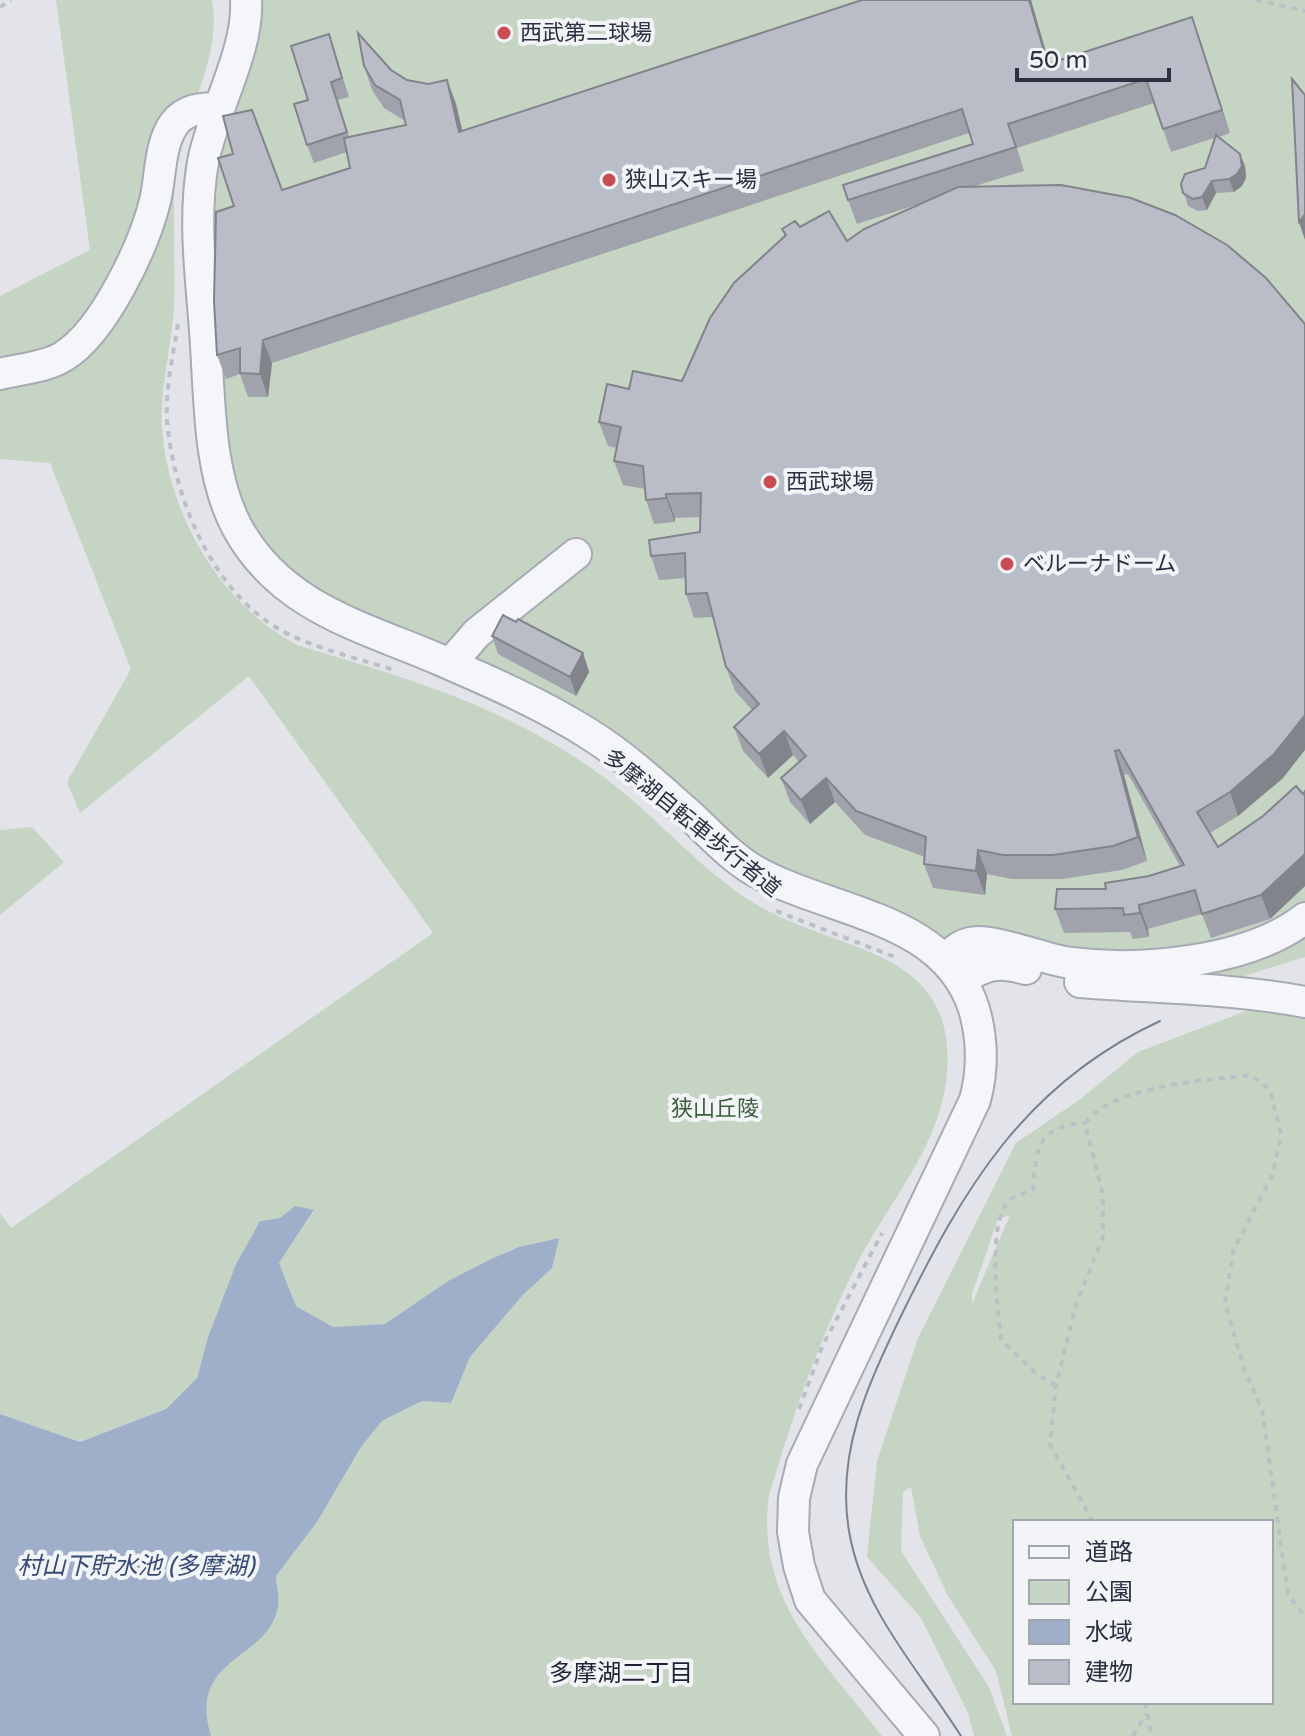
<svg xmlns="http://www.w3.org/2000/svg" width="1305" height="1736" font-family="'Varela Round','Noto Sans JP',sans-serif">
<rect width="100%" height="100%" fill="#e2e4ea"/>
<g fill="#c6d4c4" fill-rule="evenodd">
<path d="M56 0H212C221 53 193 97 181 147 168 199 177 252 174 305 172 346 160 385 162 426 167 513 220 604 297 645 407 678 502 705 597 772 652 811 697 868 754 903 837 954 956 945 947 1072 942 1146 886 1205 855 1268 818 1342 792 1417 769 1496 755 1600 823 1659 882 1736H211C187 1654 267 1663 278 1607 280 1598 276 1585 276 1576L317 1522 361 1447 382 1421 422 1401 451 1403 470 1357 522 1296 552 1268 558 1238 519 1247 491 1259 448 1281 386 1324 333 1327 296 1306 279 1263 314 1211 295 1206 280 1218 260 1221 236 1264 208 1337 197 1378 166 1409 80 1442 0 1414V1213L11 1228 433 933 249 676 80 813 67 782 131 669 50 463 0 459V296L90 250Z"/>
<path d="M257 0H1305V957L1238 978 987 955 797 883 718 827 646 764 330 602 275 564 241 513 228 451 210 269 215 163Z"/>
<path d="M32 827 64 862 0 915V830Z"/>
<path d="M1305 995V1736H1012L996 1671 948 1596 920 1536 911 1487 903 1492 901 1551 989 1687 1007 1736H974L968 1713 921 1618 867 1557 877 1461 918 1338 1016 1143 1079 1100 1138 1052 1270 1002ZM1010 1215 972 1304V1294L998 1219ZM1015 1522H1271V1702H1015Z"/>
</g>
<path fill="#9faec9" d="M295 1206 314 1210 279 1263 296 1306 333 1327 385 1324 448 1281 491 1259 519 1247 559 1238 552 1268 522 1296 470 1357 451 1403 422 1401 382 1421 361 1447 317 1522 276 1576C276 1585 280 1598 278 1607 268 1662 187 1655 211 1736H0V1414L80 1442 166 1409 197 1378 208 1337 236 1264 260 1221 280 1218Z"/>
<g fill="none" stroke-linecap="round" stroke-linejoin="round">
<defs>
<g id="minor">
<path d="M246 0C249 51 213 110 203 162 193 219 201 275 205 331 210 394 207 471 237 527 280 607 361 626 438 659 489 681 542 704 589 734 626 757 658 787 691 816 711 835 731 857 755 871 830 913 945 916 974 1009 983 1040 983 1070 975 1100L802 1464 794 1498 793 1532 799 1566 810 1600 924 1736"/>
<path d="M0 374C19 369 48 367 64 356 104 331 144 246 155 201 161 177 159 145 174 124 185 109 201 108 218 108"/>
<path d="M450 664 477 633 576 554"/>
<path d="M945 959C952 953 960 945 970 943 991 937 1045 960 1071 963 1141 972 1249 962 1305 918"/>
<path d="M961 980C986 964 997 961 1026 969"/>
<path d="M1080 982C1155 988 1231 988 1305 1002"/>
</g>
</defs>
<use href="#minor" stroke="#a7aab4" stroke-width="34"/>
<g stroke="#bcbfc6" stroke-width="4" stroke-dasharray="6 6" stroke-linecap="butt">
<path d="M1256 0 1305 11"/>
<path d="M0 7 11 0"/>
<path d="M178 324C173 356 165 389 167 421 174 499 214 599 290 635 323 650 359 659 394 670"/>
<path d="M776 911 895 957"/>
<path d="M1056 1386 1034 1372 1001 1340C998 1309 986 1221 1010 1200 1015 1195 1026 1193 1033 1190 1036 1149 1038 1125 1085 1123"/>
<path d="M799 1409 822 1347 882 1233"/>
<path d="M1093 1522 1050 1444 1056 1386 1076 1304 1103 1237V1195L1085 1123C1117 1084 1204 1081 1251 1075L1270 1090 1281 1134 1273 1174 1233 1251 1225 1303 1245 1372 1262 1409 1288 1594 1305 1617"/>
<path d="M1145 1702 1152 1736"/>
<path d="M1133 1736 1146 1714"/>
</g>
<use href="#minor" stroke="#f5f6f9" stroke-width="30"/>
<path stroke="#7c8293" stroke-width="2" d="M961 1736C920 1671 862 1610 849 1531 836 1453 867 1387 900 1318 963 1189 1024 1084 1160 1021"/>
</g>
<g fill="#a0a3ab">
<path d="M1031 0 1049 63 1192 17 1230 133 1219 137 1245 166 1246 178 1242 186 1234 192 1216 193 1207 210 1198 211 1188 206 1181 184 1205 168 1214 138 1171 152 1154 103 1017 148 1024 171 975 186 1283 778 1238 816 1210 833 1218 847 1303 794 1305 791V886L1270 919 1211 938 1202 914 1148 929 1149 937 1133 939 1130 932 1064 933 1055 909 1106 889 1180 866 1128 774 1124 775 1147 861 1122 870 1062 879H1012L987 874 985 895 933 888 924 864 925 857 865 835 835 802 810 824 790 802 781 778 799 762 793 755 768 778 743 751 734 727 752 710 735 691 726 667 713 617 694 618 686 594V578L659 580 651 556 700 532V517L675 518V522L654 524 646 500 645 489 623 485 614 461 617 448 608 446 599 422 629 389 682 381 785 236 782 229 800 227 847 241 922 203 857 224 848 200 973 144 969 133 272 363 268 397H248L240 374 226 379 217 355 282 190 350 168 347 152 314 163 307 145 308 100 329 34 349 97 338 100 349 137 406 125 405 121 384 108 372 90 364 66 391 70 407 80 428 84 447 80 456 104 462 131Z"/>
<path d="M492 636 583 653 589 672 576 696 498 654Z"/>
</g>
<g fill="#82848b">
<path d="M1029 0H1031L1056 87 1048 64Z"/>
<path d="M1192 17 1200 40 1230 133 1222 110Z"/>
<path d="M447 80 456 104 468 155 459 132Z"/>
<path d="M1240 154 1245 166 1246 178 1242 186 1234 192 1229 179Z"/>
<path d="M1212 181 1216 193 1207 210 1202 197Z"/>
<path d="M1305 214V240L1299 222Z"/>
<path d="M263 340 272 363 268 397 260 374Z"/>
<path d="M666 494 675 518V522L666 498Z"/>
<path d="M583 653 589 672 576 696 570 677Z"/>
<path d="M1305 715V750L1283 778 1238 816 1230 792Z"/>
<path d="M784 731 793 755 768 778 759 754Z"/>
<path d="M1115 751 1124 775 1147 861 1138 837Z"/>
<path d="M826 778 835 802 810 824 801 800Z"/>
<path d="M978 850 987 874 985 895 976 871Z"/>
<path d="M1305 854V886L1270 919 1261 895Z"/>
<path d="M1139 905 1148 929 1149 937 1140 913Z"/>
</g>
<g fill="#babdc7" stroke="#82848b" stroke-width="2">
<path d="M862 0H1029L1048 64 1192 17 1222 110 1163 129 1146 79 1008 124 1016 147 848 200 843 185 973 144 962 109 263 340 260 374 240 373V348L217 355 214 301 216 212 234 206 218 158 233 154 223 116 252 110 282 190 350 168 344 138 406 125 400 100 375 85 364 66 358 33 391 70 407 80 428 84 447 80 459 132Z"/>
<path d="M329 34 342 78 331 82 347 132 307 145 294 104 308 100 291 46Z"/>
<path d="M1292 79 1305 95V214L1299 222Z"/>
<path d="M1216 135 1240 154 1242 166 1237 174 1229 179 1212 181 1202 197 1193 199 1183 193 1181 184 1185 174 1205 168Z"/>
<path d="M1061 185 1131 198 1175 215 1227 245 1266 278 1305 324V715L1274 754 1230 792 1197 812 1218 847 1263 816 1296 786 1303 794 1305 791V854L1261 895 1202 914 1195 890 1139 905 1140 913 1124 915 1123 908 1055 909 1057 889H1106L1105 883 1149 876 1184 865 1119 750 1115 751 1138 837 1113 846 1053 855H1003L978 850 976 871 924 864 926 837 856 811 826 778 801 800 781 778 806 756 784 731 759 754 734 727 759 704 726 667 707 593 686 594 685 553 651 556 649 540 700 532 701 493 666 494V498L646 500 643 466 614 461 621 427 599 422 607 384 629 389 633 371 682 381 710 318 734 283 786 235 782 229 795 221 800 227 829 211 847 241 864 229 958 187Z"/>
<path d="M503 615 516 622 518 619 583 653 570 677 492 636Z"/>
</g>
<g fill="#c94d50" stroke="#f2f4f8" stroke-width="3">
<circle cx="504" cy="33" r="8"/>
<circle cx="609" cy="180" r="8"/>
<circle cx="770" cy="482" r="8"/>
<circle cx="1007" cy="564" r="8"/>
</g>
<g text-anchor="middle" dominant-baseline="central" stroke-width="8" stroke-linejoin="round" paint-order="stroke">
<g font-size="22" fill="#2b3042" stroke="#f2f4f8" text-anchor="start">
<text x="520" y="33">西武第二球場</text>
<text x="625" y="180">狭山スキー場</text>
<text x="786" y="482">西武球場</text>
<text x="1023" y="564">ベルーナドーム</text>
</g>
<g font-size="22" fill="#2b3042" stroke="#f2f4f8">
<text transform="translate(692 823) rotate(39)">多摩湖自転車歩行者道</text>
</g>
<g font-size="22" fill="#3b5d39" stroke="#f2f4f8">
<text x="715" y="1109">狭山丘陵</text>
</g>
<g font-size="24" font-style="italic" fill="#364a74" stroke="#f2f4f8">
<text x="136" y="1566">村山下貯水池 (多摩湖)</text>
</g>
<g font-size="24" fill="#1d2133" stroke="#f2f4f8">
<text x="621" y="1673">多摩湖二丁目</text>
</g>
</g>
<rect x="1013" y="1520" width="260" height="184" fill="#f2f4f8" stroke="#a2a6af" stroke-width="2"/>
<rect x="1029" y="1546" width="40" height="12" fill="#f5f6f9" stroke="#a2a6af" stroke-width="2"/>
<text x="1085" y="1560" font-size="24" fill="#2b3042">道路</text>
<rect x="1029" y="1580" width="40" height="24" fill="#c6d4c4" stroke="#a2a6af" stroke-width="2"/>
<text x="1085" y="1600" font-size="24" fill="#2b3042">公園</text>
<rect x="1029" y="1620" width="40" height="24" fill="#9faec9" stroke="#a2a6af" stroke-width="2"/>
<text x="1085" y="1640" font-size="24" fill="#2b3042">水域</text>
<rect x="1029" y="1660" width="40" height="24" fill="#babdc7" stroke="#a2a6af" stroke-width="2"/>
<text x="1085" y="1680" font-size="24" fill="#2b3042">建物</text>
<path d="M1017 68v12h152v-12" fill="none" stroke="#2b3042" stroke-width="4"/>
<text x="1029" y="68" font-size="24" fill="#2b3042" stroke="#f2f4f8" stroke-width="6" paint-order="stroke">50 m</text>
</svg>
